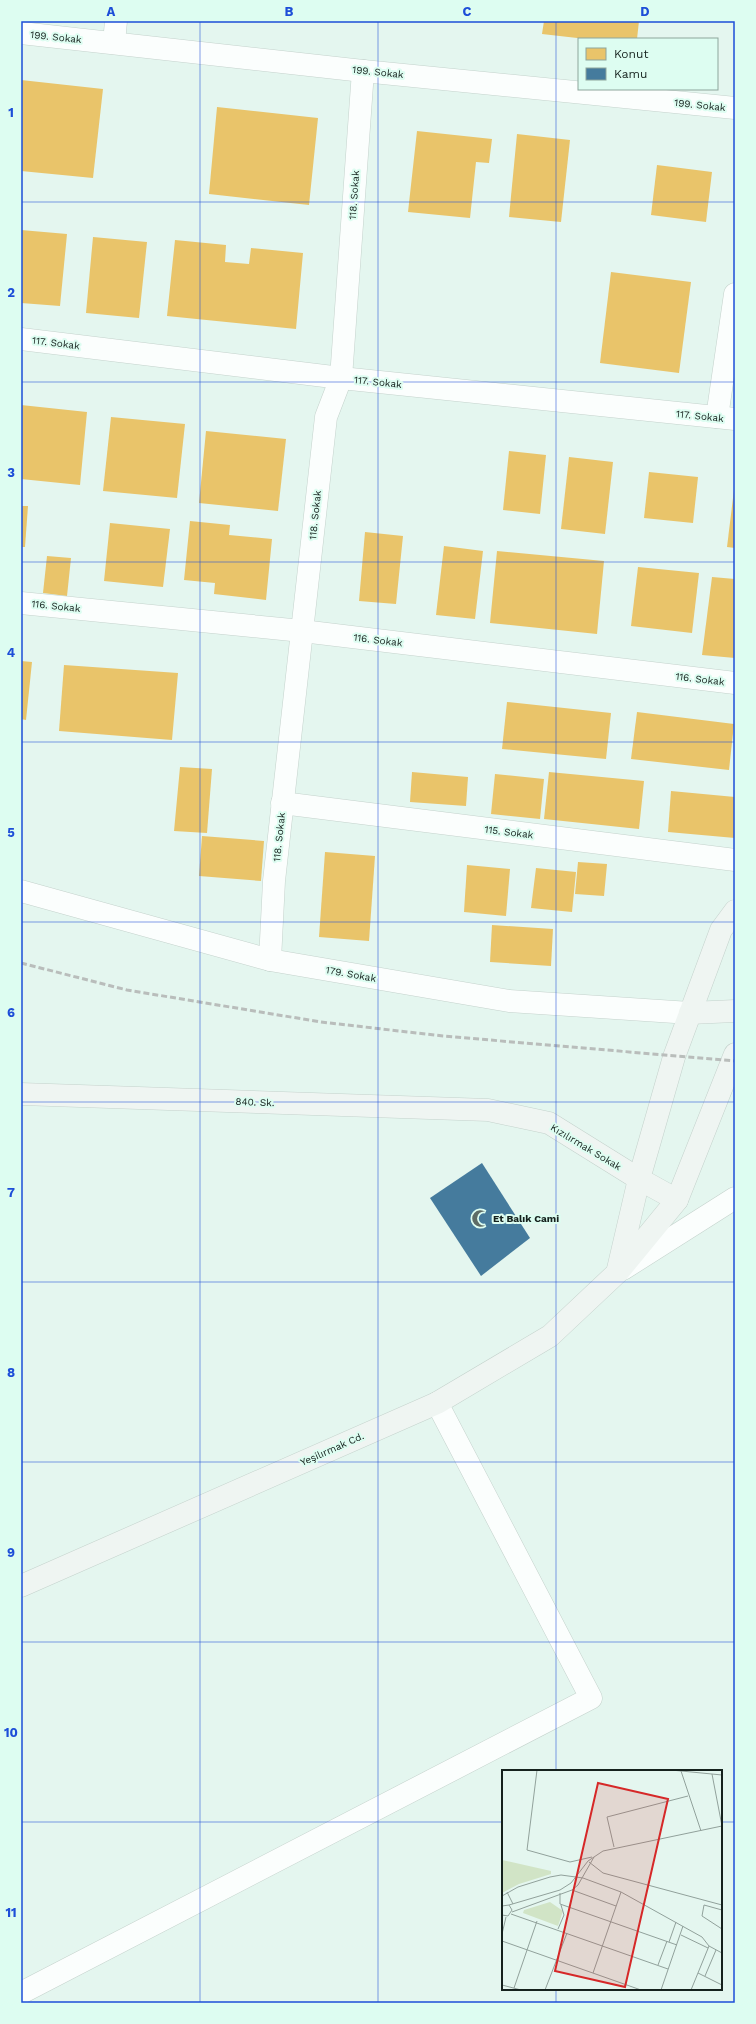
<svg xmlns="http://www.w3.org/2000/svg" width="756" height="2024" font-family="'Work Sans',sans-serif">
<rect width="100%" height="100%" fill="#e4f6ef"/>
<g fill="#e9c46a">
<path d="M544 21H639L637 39H586L542 34Z"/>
<path d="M21 80 103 89 93 178 21 171Z"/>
<path d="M217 107 318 118 309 205 209 194Z"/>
<path d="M417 131 492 139 489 163 476 162 470 218 408 212Z"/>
<path d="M517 134 570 140 561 222 509 217Z"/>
<path d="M657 165 712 172 706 222 651 215Z"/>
<path d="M21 230 67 234 60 306 21 303Z"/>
<path d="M93 237 147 242 139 318 86 313Z"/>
<path d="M175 240 226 245 225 262 249 264 251 248 303 253 296 329 167 316Z"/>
<path d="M611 272 691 282 679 373 600 363Z"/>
<path d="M21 405 87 412 80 485 21 479Z"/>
<path d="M111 417 185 424 177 498 103 491Z"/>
<path d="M206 431 286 439 278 511 199 503Z"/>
<path d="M509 451 546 455 540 514 503 510Z"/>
<path d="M569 457 613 462 605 534 561 529Z"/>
<path d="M649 472 698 477 693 523 644 518Z"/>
<path d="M734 490H735V548L727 547Z"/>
<path d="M21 506H28L25 547H21Z"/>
<path d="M190 521 230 525 229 535 272 539 266 600 214 594 215 583 184 580Z"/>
<path d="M110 523 170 529 163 587 104 581Z"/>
<path d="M365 532 403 536 396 604 359 601Z"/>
<path d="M444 546 483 551 475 619 436 615Z"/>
<path d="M497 551 604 561 597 634 490 623Z"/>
<path d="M47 556 71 558 67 596 43 593Z"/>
<path d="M638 567 699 573 692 633 631 626Z"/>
<path d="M712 577 735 579V658L702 655Z"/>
<path d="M21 661 32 662 26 720 21 719Z"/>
<path d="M64 665 178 673 172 740 59 731Z"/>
<path d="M507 702 611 713 606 759 502 749Z"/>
<path d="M637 712 734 724 729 770 631 759Z"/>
<path d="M180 767 212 769 207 833 174 831Z"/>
<path d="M412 772 468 777 466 806 410 802Z"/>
<path d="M549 772 644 781 639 829 544 819Z"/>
<path d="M495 774 544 779 540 819 491 814Z"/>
<path d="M671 791 735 797V838L668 832Z"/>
<path d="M202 836 264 841 261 881 199 876Z"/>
<path d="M325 852 375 856 369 941 319 937Z"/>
<path d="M578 862 607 864 604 896 575 894Z"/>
<path d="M467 865 510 869 506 916 464 912Z"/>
<path d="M536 868 576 872 572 912 531 908Z"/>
<path d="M492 925 553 929 551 966 490 962Z"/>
</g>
<path fill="#457b9d" d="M482 1163 530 1238 481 1276 430 1198Z"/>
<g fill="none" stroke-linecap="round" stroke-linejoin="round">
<defs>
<g id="street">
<path d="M21 33 363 71 735 108"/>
<path d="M114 43 116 21"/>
<path d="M21 339 341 378 735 419"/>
<path d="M717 417 735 294"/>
<path d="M21 603 302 631 735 683"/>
<path d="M282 803 735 860"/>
<path d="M21 891 270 960 509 1001 690 1013"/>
<path d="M270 960 274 881 326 417 341 378 363 71"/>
<path d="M623 1269 735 1198"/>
<path d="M21 1993 591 1698 437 1403"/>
</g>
<g id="secondary">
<path d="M690 1013 735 1011"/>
<path d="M21 1094 488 1110 549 1123 639 1179 677 1200"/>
<path d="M618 1269 639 1179 674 1057 721 930 735 911"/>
<path d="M21 1586 437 1403 550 1336 618 1272 677 1200 735 1054"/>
</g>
</defs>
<use href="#street" stroke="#c4d2cc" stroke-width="23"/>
<use href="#secondary" stroke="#c4d2cc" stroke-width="23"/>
<use href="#street" stroke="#fbfefd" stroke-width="22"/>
<use href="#secondary" stroke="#eff5f2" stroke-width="22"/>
<path stroke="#b9bdbb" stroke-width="3" stroke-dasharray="6 3" stroke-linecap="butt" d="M21 963 127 990 321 1022 443 1036 735 1061"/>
</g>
<path fill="none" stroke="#1d4ed8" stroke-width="1" stroke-opacity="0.55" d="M200 21V2003M378 21V2003M556 21V1771M21 202H735M21 382H735M21 562H735M21 742H735M21 922H735M21 1102H735M21 1282H735M21 1462H735M21 1642H735M21 1822H503M721 1822H735M556 1989V2003"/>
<defs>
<symbol id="mosque-bare" viewBox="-9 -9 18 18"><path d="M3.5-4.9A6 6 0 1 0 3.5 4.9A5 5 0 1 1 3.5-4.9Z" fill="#5d6c66" stroke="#ddfdf1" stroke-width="2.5" paint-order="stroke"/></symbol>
</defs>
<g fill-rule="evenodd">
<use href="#mosque-bare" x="468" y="1206" width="25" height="25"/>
</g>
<g text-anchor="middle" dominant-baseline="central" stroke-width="4" stroke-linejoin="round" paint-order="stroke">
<g font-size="10" fill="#15211d" stroke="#ddfdf1">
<text transform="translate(56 37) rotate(6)">199. Sokak</text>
<text transform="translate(378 72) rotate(6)">199. Sokak</text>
<text transform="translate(700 105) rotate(6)">199. Sokak</text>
<text transform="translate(354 195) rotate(-86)">118. Sokak</text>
<text transform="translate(56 343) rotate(7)">117. Sokak</text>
<text transform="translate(378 382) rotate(6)">117. Sokak</text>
<text transform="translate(700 416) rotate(6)">117. Sokak</text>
<text transform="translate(315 515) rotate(-84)">118. Sokak</text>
<text transform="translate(56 606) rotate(6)">116. Sokak</text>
<text transform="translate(378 640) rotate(7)">116. Sokak</text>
<text transform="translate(700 679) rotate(7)">116. Sokak</text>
<text transform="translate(509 832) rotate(7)">115. Sokak</text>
<text transform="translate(279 837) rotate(-84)">118. Sokak</text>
<text transform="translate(351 974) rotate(10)">179. Sokak</text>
<text transform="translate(255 1102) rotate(2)">840. Sk.</text>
<text transform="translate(586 1147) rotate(31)">Kızılırmak Sokak</text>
<text transform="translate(332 1449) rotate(-24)">Yeşilırmak Cd.</text>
</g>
<g font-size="10" font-weight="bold" fill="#15211d" stroke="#ddfdf1" text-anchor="start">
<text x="493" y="1218">Et Balık Cami</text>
</g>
</g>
<g transform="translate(502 1770)">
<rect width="220" height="220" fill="#e4f6ef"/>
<path d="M0 90 49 101V104L17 114 0 123ZM48 132 61 141 56 156 21 143 22 140Z" fill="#d1e4c6"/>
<path fill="none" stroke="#91a19b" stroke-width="1" d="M35 0 25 80 68 92 90 87M169 0 220 5M179 1 199 61M210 4 220 56M112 77 105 47 186 26M87 92 101 103 220 135M70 120 114 136M5 122 11 134M58 123V134L175 175M0 126 16 117 48 107 59 105 81 108 119 122 200 167 207 176 220 183M7 135 58 120 69 113 86 91 101 81 220 56M0 136 7 135 10 140 6 146 0 145M220 140 202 135 200 146 220 159M10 142 70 120 76 115 92 87M9 144 166 199M56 159 62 145 59 135M0 164 4 147M179 165 206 178M0 171 139 220M167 172 174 152M156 195 165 171M91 203 119 122M196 203 220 215M203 206 214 180M0 215 19 220M12 218 35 151M43 220 65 163M159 220 181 156M189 220 207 176"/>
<path fill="#d62828" fill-opacity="0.15" stroke="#d62828" stroke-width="2" d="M96 13 166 29 123 217 53 201Z"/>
<rect width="220" height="220" fill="none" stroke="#15211d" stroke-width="2"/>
</g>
<rect width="756" height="2024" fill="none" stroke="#ddfdf1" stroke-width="44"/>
<rect x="578" y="38" width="140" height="52" fill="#ddfdf1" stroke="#8da59c"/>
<rect x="586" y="48" width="20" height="12" fill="#e9c46a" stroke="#8da59c"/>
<text x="614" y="58" font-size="12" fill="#15211d">Konut</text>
<rect x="586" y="68" width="20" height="12" fill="#457b9d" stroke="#8da59c"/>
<text x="614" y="78" font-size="12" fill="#15211d">Kamu</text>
<rect x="22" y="22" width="712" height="1980" fill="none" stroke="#1d4ed8" stroke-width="1.5"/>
<g font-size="13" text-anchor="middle" font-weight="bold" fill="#1d4ed8">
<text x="111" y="16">A</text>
<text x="289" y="16">B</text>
<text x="467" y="16">C</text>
<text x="645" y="16">D</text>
<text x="11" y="117">1</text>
<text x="11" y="297">2</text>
<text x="11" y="477">3</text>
<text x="11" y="657">4</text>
<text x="11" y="837">5</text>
<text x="11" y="1017">6</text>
<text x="11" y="1197">7</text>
<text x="11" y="1377">8</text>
<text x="11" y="1557">9</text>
<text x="11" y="1737">10</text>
<text x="11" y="1917">11</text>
</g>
</svg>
